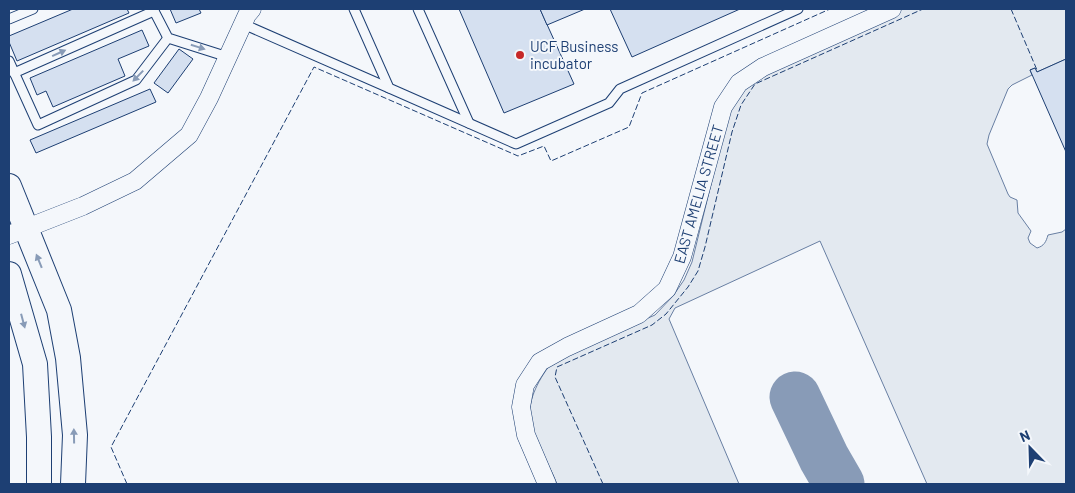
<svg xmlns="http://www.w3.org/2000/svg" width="1075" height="493" font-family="Barlow,sans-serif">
<rect width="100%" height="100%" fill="#f4f7fb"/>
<path fill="#e3e9f0" stroke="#687fa3" d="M902 9H1066V59L1037 72 1035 68 1030 70 1032 75 1012 85 1008 89 989 135 987 144 1008 194 1010 197 1017 200 1018 213 1031 231 1028 238 1030 243 1037 248C1044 246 1046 242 1048 235L1062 232 1066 229V484H927L820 241 675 308 669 319 739 484H557C549 464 532 437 530 415 528 397 543 372 555 359L655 315 673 296 684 280 692 262 726 123 733 105 741 91 761 74Z"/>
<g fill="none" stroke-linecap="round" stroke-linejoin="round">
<path stroke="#889bb7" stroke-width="51" d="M795 397 824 458 839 484"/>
</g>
<g fill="#d5e0f0" stroke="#1d3f73">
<path d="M73 9H127L129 13 17 61 9 42V36Z"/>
<path d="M170 9H199L201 13 176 23Z"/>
<path d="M459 9H540L574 84 504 113Z"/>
<path d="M540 9H585L547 25Z"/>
<path d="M610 9H740L632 57Z"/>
<path d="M142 30 149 46 118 59 125 76 53 107 46 91 37 95 30 78Z"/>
<path d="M179 49 193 59 168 93 154 83Z"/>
<path d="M1066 59V152L1030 70 1035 68 1037 72Z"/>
<path d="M150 89 156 102 36 153 30 140Z"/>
</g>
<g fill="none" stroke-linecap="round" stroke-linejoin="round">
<defs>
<g id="lane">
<path d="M153 9 168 38 228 57"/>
<path d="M354 9 389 88 516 144 609 103 620 89 798 9"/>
<path d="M418 9 469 123"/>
<path d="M9 19 33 9"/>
<path d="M243 24 389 88"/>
<path d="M9 61 38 125 136 80 168 38"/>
<path d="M14 73 154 11"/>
</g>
<g id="street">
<path d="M9 235 83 206 135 181 189 135 209 98 247 15 252 9"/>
<path d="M547 484 526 435 521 407 525 385 540 362 567 347 639 314 667 289 682 257 723 107 739 83 763 67 892 9"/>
</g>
<g id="secondary">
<path d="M9 186 59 310 68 358 75 435 73 484"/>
<path d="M9 274 35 364 39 437V484"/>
</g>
</defs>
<use href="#lane" stroke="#1d3f73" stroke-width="11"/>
<use href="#street" stroke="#1d3f73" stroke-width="19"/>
<use href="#secondary" stroke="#1d3f73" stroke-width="26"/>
<use href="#lane" stroke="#f4f7fb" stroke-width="9"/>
<use href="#street" stroke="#f4f7fb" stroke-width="18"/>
<use href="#secondary" stroke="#f4f7fb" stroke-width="24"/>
<g stroke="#1d3f73" stroke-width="1" stroke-dasharray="6 2.5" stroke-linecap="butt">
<path d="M1011 9 1037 70"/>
<path d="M127 484 111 447 314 67 518 156 544 146 551 161 629 127 642 93 830 9"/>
<path d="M603 484 555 377 557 367 652 325 666 314 688 287 698 271 705 247 732 132 741 105 755 84 923 9"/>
</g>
</g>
<defs><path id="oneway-solid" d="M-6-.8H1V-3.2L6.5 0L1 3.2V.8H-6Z" transform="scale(1.25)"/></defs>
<g fill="#889bb7">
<use href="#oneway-solid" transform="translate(198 47) rotate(17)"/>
<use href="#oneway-solid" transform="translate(59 53) rotate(-24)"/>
<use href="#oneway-solid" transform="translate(138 76) rotate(134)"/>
<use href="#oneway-solid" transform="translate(39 261) rotate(-112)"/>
<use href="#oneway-solid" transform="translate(23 321) rotate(75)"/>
<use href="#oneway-solid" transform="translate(74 436) rotate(-91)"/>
</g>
<circle fill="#c62828" stroke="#f4f7fb" stroke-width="2" cx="520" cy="55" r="5"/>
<g text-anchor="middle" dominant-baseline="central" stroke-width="4" stroke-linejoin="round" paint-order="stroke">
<g font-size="15" fill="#1d3f73" stroke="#f4f7fb" text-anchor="start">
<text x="530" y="46">UCF Business<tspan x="530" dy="17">incubator</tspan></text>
</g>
<g font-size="15" fill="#1d3f73" stroke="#f4f7fb">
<text transform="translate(698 194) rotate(-74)">EAST AMELIA STREET</text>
</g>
</g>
<rect width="1075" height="493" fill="none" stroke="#1d3f73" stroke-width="20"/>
<g transform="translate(1030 448) rotate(337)" stroke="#f4f7fb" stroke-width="4" paint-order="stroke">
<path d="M0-4L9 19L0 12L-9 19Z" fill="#1d3f73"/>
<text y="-8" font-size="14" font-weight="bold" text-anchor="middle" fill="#1d3f73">N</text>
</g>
</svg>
